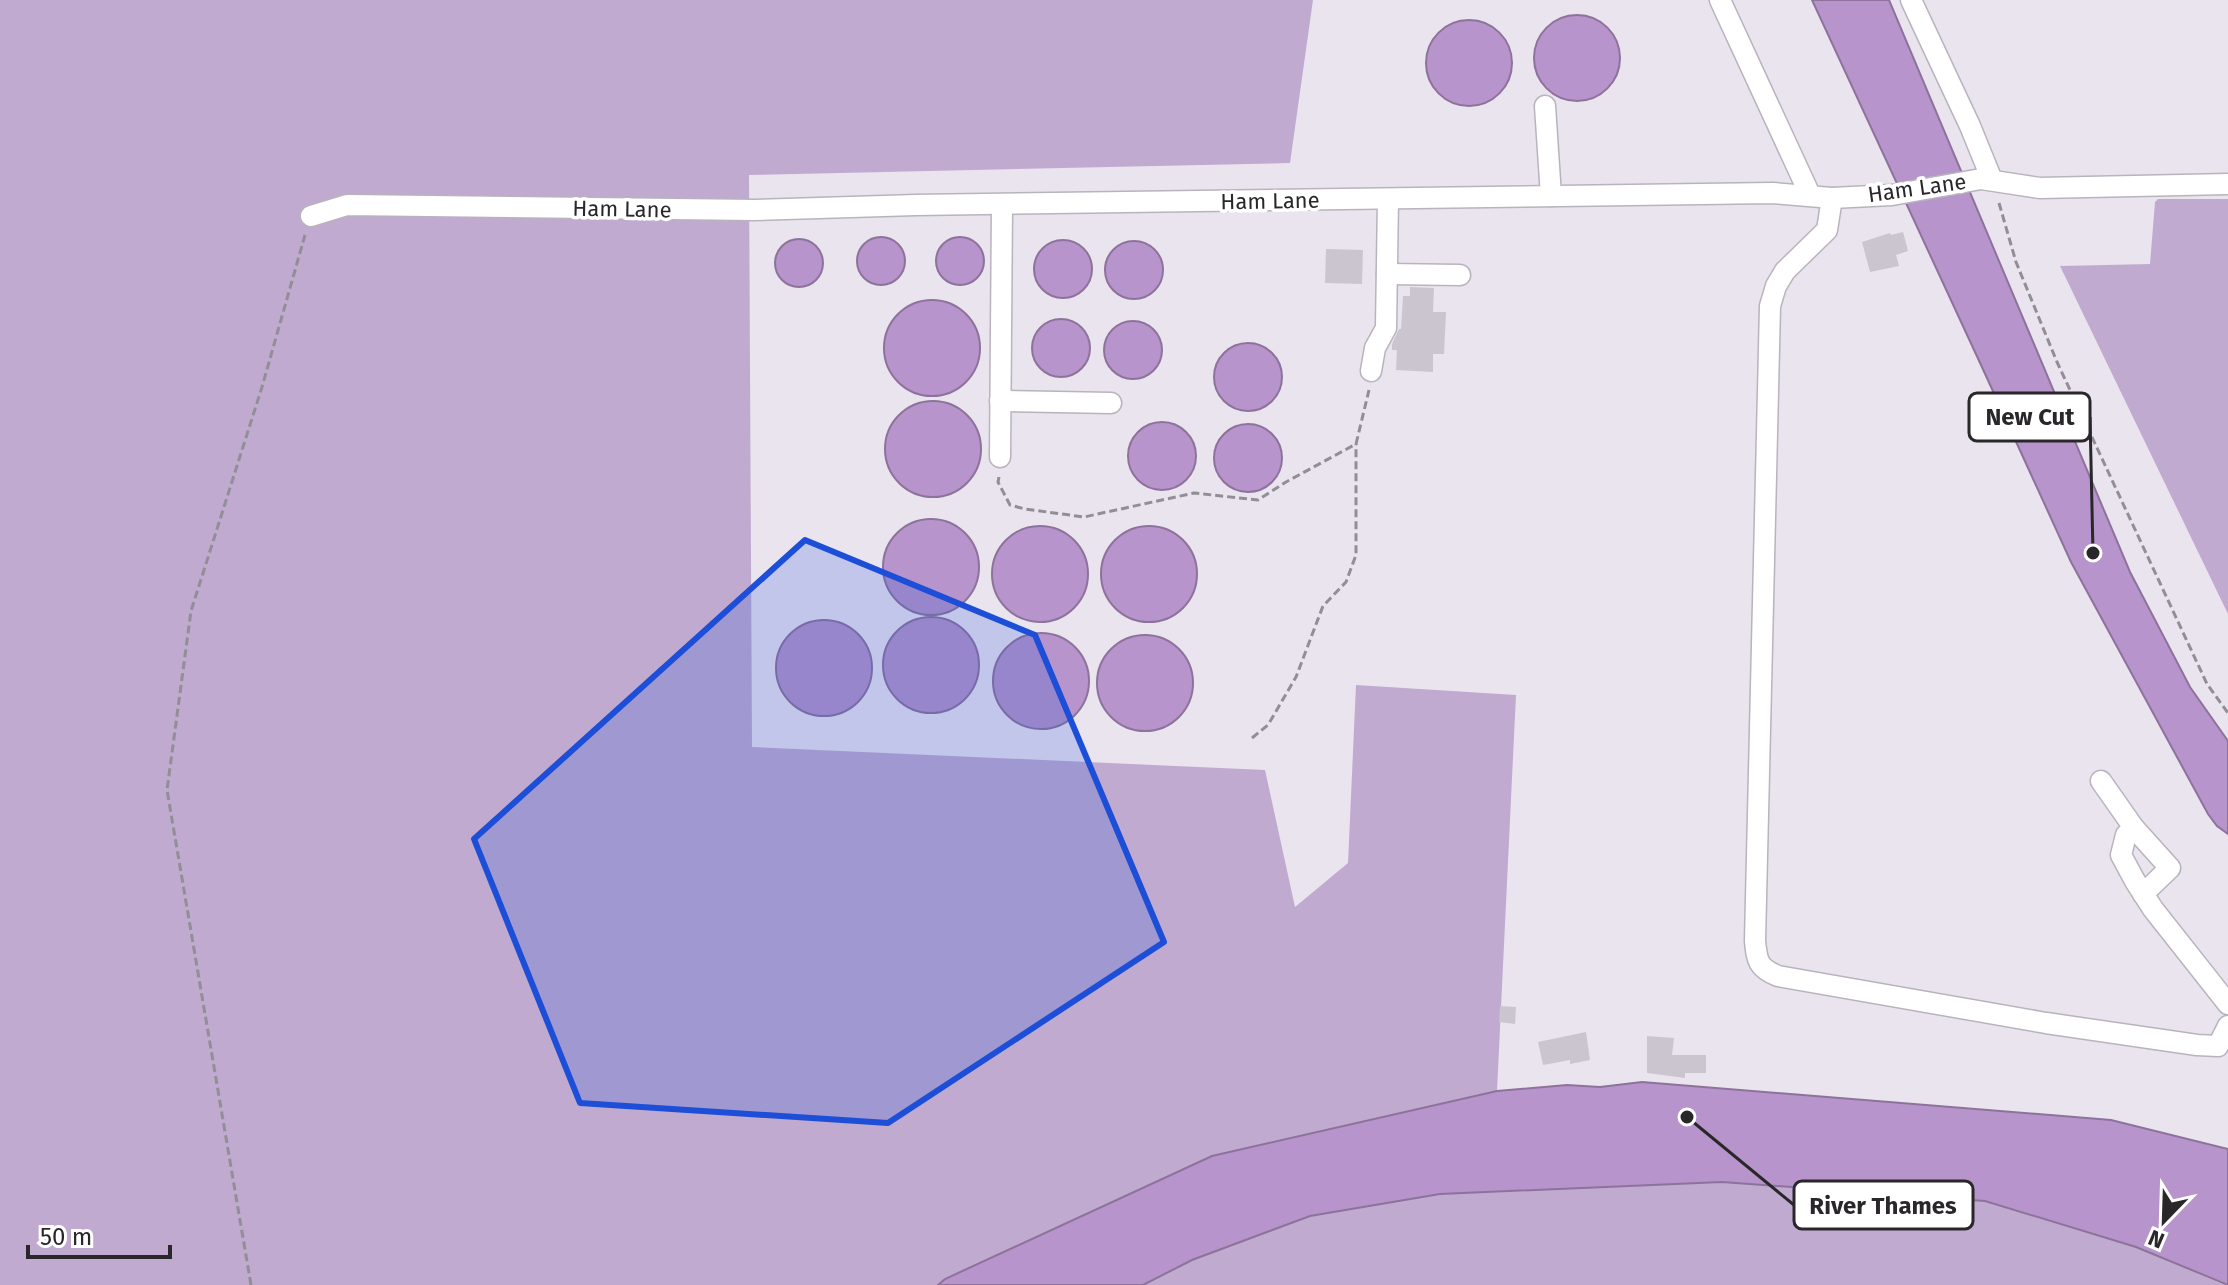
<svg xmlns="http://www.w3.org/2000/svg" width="2228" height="1285" font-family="'Fira Sans',sans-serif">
<rect width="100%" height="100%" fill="#eae4ef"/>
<g fill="#c1aacf">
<path d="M0 0H1313L1290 163 749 175 752 747 1265 770 1295 907 1348 863 1356 685 1516 695 1497 1091 1212 1156 945 1279 938 1285H0Z"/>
<path d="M2158 199H2228V614L2060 266 2150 264 2155 202Z"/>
<path d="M1722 1182 1985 1201 2136 1247 2225 1285H1143L1192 1260 1310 1216 1440 1194Z"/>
</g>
<g fill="#b794cb" stroke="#8d739b" stroke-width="2">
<path d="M1812 0H1889L2130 572 2190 687 2228 741V834L2217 826 2208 814 2071 562 1981 365Z"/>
<circle cx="1577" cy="58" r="43"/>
<circle cx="1469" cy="63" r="43"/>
<circle cx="881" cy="261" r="24"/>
<circle cx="960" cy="261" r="24"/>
<circle cx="799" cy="263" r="24"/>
<circle cx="1063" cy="269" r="29"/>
<circle cx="1134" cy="270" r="29"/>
<circle cx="932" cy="348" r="48"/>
<circle cx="1061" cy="348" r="29"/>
<circle cx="1133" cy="350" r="29"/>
<circle cx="1248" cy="377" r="34"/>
<circle cx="933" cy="449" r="48"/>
<circle cx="1162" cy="456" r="34"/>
<circle cx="1248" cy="458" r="34"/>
<circle cx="931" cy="567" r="48"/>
<circle cx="1040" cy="574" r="48"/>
<circle cx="1149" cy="574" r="48"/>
<circle cx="931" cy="665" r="48"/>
<circle cx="824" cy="668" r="48"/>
<circle cx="1041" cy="681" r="48"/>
<circle cx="1145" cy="683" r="48"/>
<path d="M1642 1082 2111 1120 2228 1149V1285L2136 1247 1985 1201 1722 1182 1440 1194 1310 1216 1192 1260 1143 1285H938L945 1279 1212 1156 1497 1091 1567 1085 1600 1087Z"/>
</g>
<g fill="#cbc5cf">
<path d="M1903 232 1908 251 1896 255 1899 266 1870 272 1862 242 1890 233 1891 235Z"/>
<path d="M1326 249 1363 250 1362 284 1325 283Z"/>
<path d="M1410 287 1434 288 1433 312H1446L1444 354H1433V372L1396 370 1397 350H1392V344L1399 329H1401L1403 296H1410Z"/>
<path d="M1500 1006 1516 1007 1515 1024 1499 1022Z"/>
<path d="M1586 1032 1590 1060 1570 1064V1060L1543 1065 1538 1042Z"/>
<path d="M1647 1036 1674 1038 1672 1055H1706V1073H1685V1078L1647 1073Z"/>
</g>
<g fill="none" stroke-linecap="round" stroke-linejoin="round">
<defs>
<g id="minor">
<path d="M1720 0 1810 195"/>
<path d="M1911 0 1970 126 1992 180"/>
<path d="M1545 106 1551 196"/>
<path d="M1832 198 1827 230 1785 271 1776 286 1770 306 1755 941C1757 961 1758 968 1778 976L2046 1023 2197 1045 2218 1046 2228 1026"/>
<path d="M311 216 347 205 755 210 916 205 1773 193 1832 198 1892 195 1981 179 2040 188 2228 184"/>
<path d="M1387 274 1460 275"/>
<path d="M1371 371 1375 348 1386 328 1388 199"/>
<path d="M1000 401 1111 403"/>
<path d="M1000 457 1002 205"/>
<path d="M2101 781 2134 828 2126 835 2121 855 2135 881 2153 909 2228 1004"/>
<path d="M2134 828 2170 868 2143 894"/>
</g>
</defs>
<use href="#minor" stroke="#b9b3bd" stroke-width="23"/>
<g stroke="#928e96" stroke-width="3" stroke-dasharray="8 4" stroke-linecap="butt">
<path d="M1999 203 2016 262 2057 362 2207 684 2228 713"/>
<path d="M999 477 998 482 1010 505 1025 509 1084 517 1194 493 1258 500 1286 482 1356 444 1369 390"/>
<path d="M1252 738 1268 725 1296 677 1323 606 1346 582 1356 555V444"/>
<path d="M251 1285 167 790 191 611 262 387 305 235"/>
</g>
<use href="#minor" stroke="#fff" stroke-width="20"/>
</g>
<path fill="#1d4ed8" fill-opacity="0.2" stroke="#1d4ed8" stroke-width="6" stroke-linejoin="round" d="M805 540 1035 635 1164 942 888 1123 580 1103 474 839Z"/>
<g text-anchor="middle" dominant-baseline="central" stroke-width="7" stroke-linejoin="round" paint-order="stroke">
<g font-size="22" fill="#2a272b" stroke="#fff">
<text transform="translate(1917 188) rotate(-8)">Ham Lane</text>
<text transform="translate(1270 201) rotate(-1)">Ham Lane</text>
<text transform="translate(622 209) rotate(1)">Ham Lane</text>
</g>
</g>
<path fill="none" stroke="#2a272b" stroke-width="3" d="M2093 553L2090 417M1687 1117L1794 1205"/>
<g fill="#2a272b" stroke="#fff" stroke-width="3">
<circle cx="2093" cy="553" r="8"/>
<circle cx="1687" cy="1117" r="8"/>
</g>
<g fill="#fff" stroke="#2a272b" stroke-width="3">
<rect x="1969" y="393" width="121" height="48" rx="8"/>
<rect x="1794" y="1181" width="179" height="48" rx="8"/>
</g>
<g font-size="24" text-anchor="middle" font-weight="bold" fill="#2a272b">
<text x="2030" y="425">New Cut</text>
<text x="1883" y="1214">River Thames</text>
</g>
<g transform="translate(2164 1221) rotate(203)" stroke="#ffffff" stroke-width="6" paint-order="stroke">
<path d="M0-6L14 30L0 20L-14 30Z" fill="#2a272b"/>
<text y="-12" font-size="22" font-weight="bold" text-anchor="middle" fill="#2a272b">N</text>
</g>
<path d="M28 1245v12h142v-12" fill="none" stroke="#2a272b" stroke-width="4"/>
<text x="40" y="1245" font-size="24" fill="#2a272b" stroke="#ffffff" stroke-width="6" paint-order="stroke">50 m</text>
</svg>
